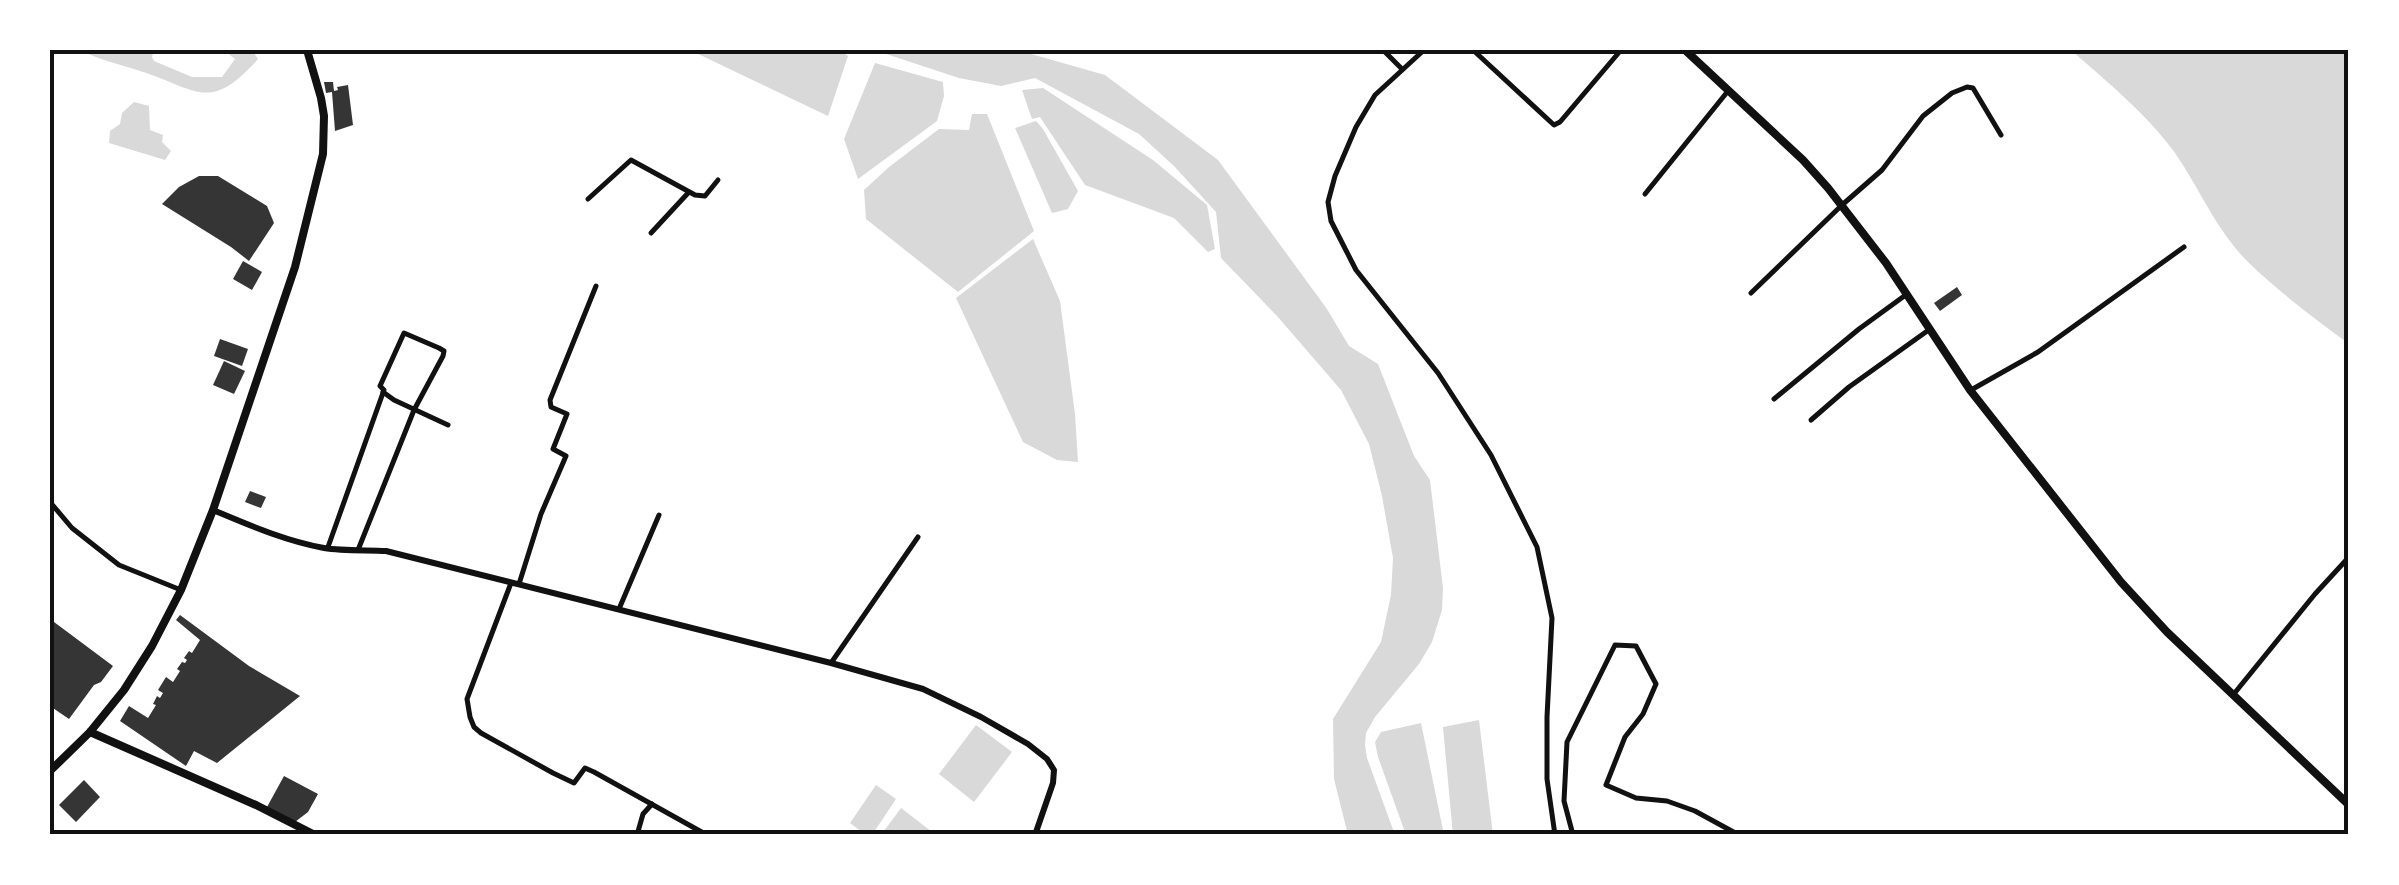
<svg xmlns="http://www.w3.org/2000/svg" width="2399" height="885" font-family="'Nunito Sans',sans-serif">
<rect width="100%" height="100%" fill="#fff"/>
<g fill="#d9d9d9">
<path d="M80 50H154L152 57 154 61 192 77H222L235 59 224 50H252L258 59C209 114 197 89 140 71 120 64 99 60 80 50Z"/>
<path d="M690 50H839L848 56 828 116Z"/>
<path d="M874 50H1017L1105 75 1218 160 1327 309 1349 346 1378 364 1414 456 1430 480 1443 588 1442 610 1432 642 1419 664 1375 717 1366 733 1365 745 1367 758 1395 835H1348L1334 779 1333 719 1381 642 1391 595 1393 558 1382 496 1369 444 1341 390 1277 316 1221 258 1216 212 1174 166 1139 134 1035 78 1001 86 959 78Z"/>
<path d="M2071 50H2349V344C2314 318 2279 292 2248 262 2216 230 2200 189 2175 153 2147 114 2107 82 2071 50Z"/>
<path d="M875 63 943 82 944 96 937 121 858 179 844 139Z"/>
<path d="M1043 88 1153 160 1207 205 1215 249 1208 252 1174 218 1085 185 1040 117 1032 119 1022 90Z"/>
<path d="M134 102 149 106 150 130 163 135 162 142 171 151 165 160 109 143 110 131 120 124 122 113Z"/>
<path d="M972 114H987L1034 231 958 292 866 219 864 190 889 167 939 129 969 130Z"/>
<path d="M1036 121 1043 129 1078 191 1068 209 1052 213 1015 128Z"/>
<path d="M1033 239 1060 301 1075 414 1078 462 1057 460 1023 442 956 298Z"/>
<path d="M1479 720 1493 835H1453L1443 727Z"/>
<path d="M1421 723 1444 835H1406L1378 757 1375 742 1381 732Z"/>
<path d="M976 725 1012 752 974 802 939 774Z"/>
<path d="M876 785 896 799 872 835H866L850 823Z"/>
<path d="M901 808 936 835H881Z"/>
</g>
<g fill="#353535">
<path d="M324 82H333L334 91 338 90 337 87 348 85 353 125 335 131 332 92 326 93Z"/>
<path d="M199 176H218L267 206 274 223 249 261 231 247 162 204 179 187Z"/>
<path d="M243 261 262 272 252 290 233 279Z"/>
<path d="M1957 287 1962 295 1940 311 1934 303Z"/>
<path d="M220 339 248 349 242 366 214 356Z"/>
<path d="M224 361 245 371 234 394 213 385Z"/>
<path d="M250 491 266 497 261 508 245 502Z"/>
<path d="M180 615 249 666 300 696 217 763 194 751 186 766 120 721 129 706 148 718 156 705 153 704 157 696 160 698 163 693 158 690 166 677 173 682 180 671 177 669 182 662 185 663 187 660 184 658 189 651 192 653 200 640 176 620Z"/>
<path d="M50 619 113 666 101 682 94 685 69 719 50 706Z"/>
<path d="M284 776 318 794 308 812 295 822 267 807Z"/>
<path d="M84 780 100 797 76 822 59 805Z"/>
</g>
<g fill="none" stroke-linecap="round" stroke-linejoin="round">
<g stroke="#111" stroke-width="5">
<path d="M1383 50 1402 69"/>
<path d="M1424 50 1375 95 1356 127 1335 176 1328 202 1331 221 1356 270 1438 373 1491 455 1537 547 1552 618 1547 717V779L1555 835"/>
<path d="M1473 50 1554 125 1560 122 1621 50"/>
<path d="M1645 194 1728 91"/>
<path d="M588 199 631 160 695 195 705 196 718 180"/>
<path d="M651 233 689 192"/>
<path d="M1751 293 1842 205 1882 170 1923 116 1952 93 1967 87 1973 88 2001 135"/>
<path d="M1971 390 2038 352 2184 247"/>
<path d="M383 392 394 400 448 425"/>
<path d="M1774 399 1859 329 1907 294"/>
<path d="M1811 420 1849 387 1930 329"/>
<path d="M50 502 72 528 119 565 181 590"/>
<path d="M328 547 384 390 380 386 404 333 439 348 444 351 443 356 414 410 358 550"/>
<path d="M511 583 467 699 470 717 474 727 481 733 553 773 574 783 585 768 594 772 707 835"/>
<path d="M519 584 541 514 566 456 553 449 567 414 551 407 550 400 596 286"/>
<path d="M619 609 659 515"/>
<path d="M831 663 918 537"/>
<path d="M2233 695 2315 594 2349 557"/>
<path d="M637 835 643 814 652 804"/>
<path d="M1573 835 1564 801 1567 742 1615 645 1636 646 1656 684 1643 714 1625 737 1606 785 1636 798 1667 801 1695 811 1739 835"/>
</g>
<path stroke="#111" stroke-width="6" d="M213 510C249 525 285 541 324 548 343 551 366 550 386 551L831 663 923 689 981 717 1028 744 1047 759 1054 770 1053 783 1035 835"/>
<g stroke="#111" stroke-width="8">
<path d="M1685 50 1803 160 1828 188 1886 263 1970 390 2121 582 2167 632 2349 805"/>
<path d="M90 732 256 805 315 835"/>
<path d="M50 771 90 732 124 690 152 646 181 590 213 510 295 267 323 154 324 116 321 98 307 50"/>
</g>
</g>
<rect width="2399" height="885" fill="none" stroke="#ffffff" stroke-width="105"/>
<rect x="52" y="52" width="2294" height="780" fill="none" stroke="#111" stroke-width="4"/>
</svg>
